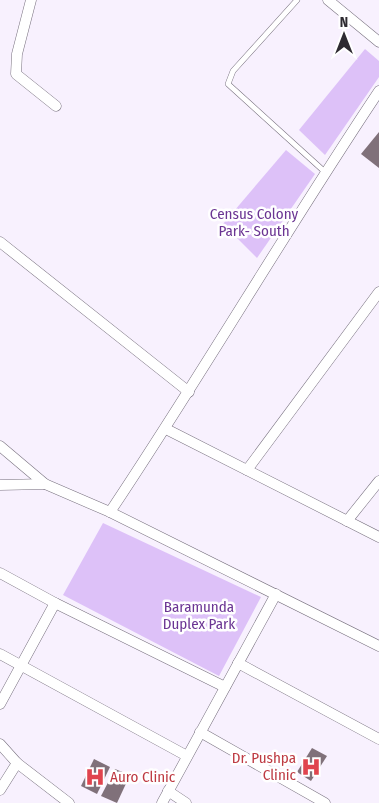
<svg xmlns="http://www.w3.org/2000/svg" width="379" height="803" font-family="'Fira Sans Condensed',sans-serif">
<rect width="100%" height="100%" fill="#f8f1fe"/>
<g fill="#ddc1f8">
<path d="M365 49 379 61V77L325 155 299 130Z"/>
<path d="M286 150 315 174 257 258 223 224Z"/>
<path d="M103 523 261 597 219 676 63 595Z"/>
</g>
<g fill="#80717a">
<path d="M379 132V168L361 154Z"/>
<path d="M312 748 327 756 311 781 297 772Z"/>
<path d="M94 759 110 767 97 794 81 786Z"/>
<path d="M115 769 130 775 117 803 101 796Z"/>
</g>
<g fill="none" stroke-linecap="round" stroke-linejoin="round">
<defs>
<path id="service" d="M297 0 233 71 228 84 325 172"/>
<g id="minor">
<path d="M31 0 17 54 16 74 56 106"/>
<path d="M328 0 379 42"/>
<path d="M0 242 189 392"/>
<path d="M166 429 379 537"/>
<path d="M0 446 45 484 110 512 379 646"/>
<path d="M247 470 379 292"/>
<path d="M0 485 45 484"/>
<path d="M110 512C203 373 286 230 379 91"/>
<path d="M347 521 379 481"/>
<path d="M0 573 55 603 225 687"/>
<path d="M0 654 187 756"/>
<path d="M238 663 379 739"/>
<path d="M0 704 55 603"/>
<path d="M200 732 325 803"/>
<path d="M0 744 17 763 0 790"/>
<path d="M17 763 69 803"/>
<path d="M168 791 186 803"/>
<path d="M162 803 276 594"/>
</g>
</defs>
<use href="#service" stroke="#78717f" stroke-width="6"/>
<use href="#minor" stroke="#78717f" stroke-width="11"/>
<use href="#service" stroke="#fff" stroke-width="5"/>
<use href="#minor" stroke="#fff" stroke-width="10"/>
</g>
<defs>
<symbol id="hospital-bare" viewBox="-9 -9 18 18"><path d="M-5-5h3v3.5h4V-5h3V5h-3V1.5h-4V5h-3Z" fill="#e0444e" stroke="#fff" stroke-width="2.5" paint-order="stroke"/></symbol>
</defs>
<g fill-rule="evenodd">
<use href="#hospital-bare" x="297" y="753" width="28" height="28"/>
<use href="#hospital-bare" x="81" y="763" width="28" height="28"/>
</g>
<g text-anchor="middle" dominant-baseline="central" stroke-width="5" stroke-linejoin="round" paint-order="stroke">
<g font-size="15" fill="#6b3593" stroke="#fff">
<text x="254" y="214">Census Colony<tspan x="254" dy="17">Park- South</tspan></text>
<text x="199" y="607">Baramunda<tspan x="199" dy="17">Duplex Park</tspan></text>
</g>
<g font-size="15" fill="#be3a42" stroke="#fff" text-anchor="end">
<text x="296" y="758">Dr. Pushpa<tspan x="296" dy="17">Clinic</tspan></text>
<text x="110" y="777" text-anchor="start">Auro Clinic</text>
</g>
</g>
<g transform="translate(344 35)" stroke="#ffffff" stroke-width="4" paint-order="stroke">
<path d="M0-4L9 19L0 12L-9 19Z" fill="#2e2b31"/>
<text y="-8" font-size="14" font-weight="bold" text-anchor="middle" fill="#2e2b31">N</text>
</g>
</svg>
